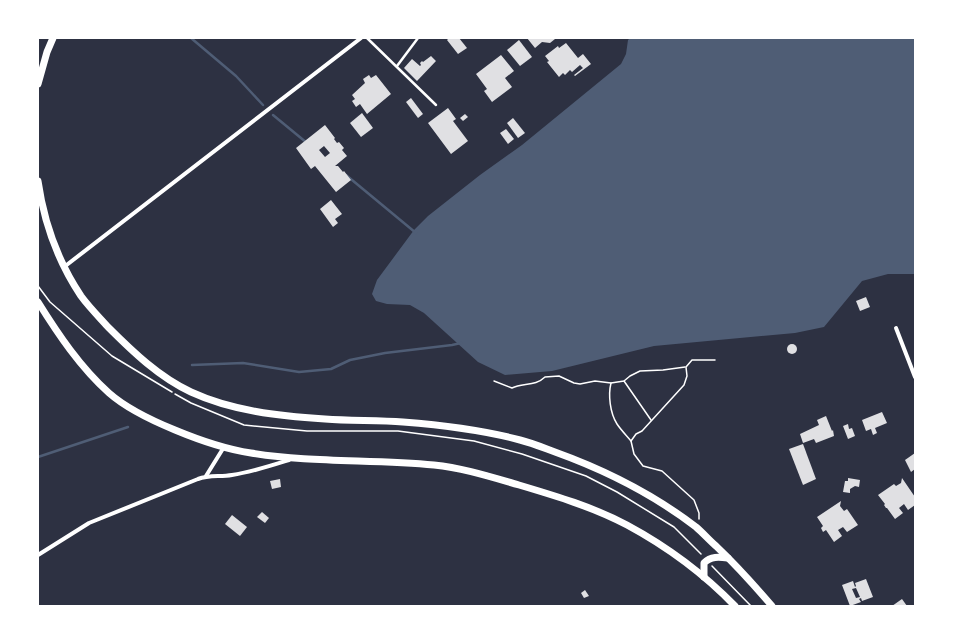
<svg xmlns="http://www.w3.org/2000/svg" width="953" height="644" font-family="Manrope,sans-serif">
<rect width="100%" height="100%" fill="#2d3142"/>
<path fill="#4f5d75" d="M630 38H915V274H888L862 281 824 327 795 333 654 346 552 371 505 375 478 362 424 313 410 305 387 304 376 301 372 294 377 280 414 230 428 216 480 175 522 145 621 64 626 54 628 40Z"/>
<g fill="none" stroke-linecap="round" stroke-linejoin="round">
<g stroke="#4f5d75" stroke-width="2.5">
<path d="M191 38 236 76 263 105"/>
<path d="M273 115 307 143"/>
<path d="M346 175 416 233"/>
<path d="M192 365 243 363 299 372 331 369 350 360 385 353 452 345 461 343"/>
<path d="M38 457 128 427"/>
</g>
</g>
<g fill="#e0e0e3" fill-rule="evenodd">
<path d="M449 38H459L467 48 458 54 447 40Z"/>
<path d="M527 38H554L555 39 550 43 542 42 535 48Z"/>
<path d="M519 40 532 57 520 66 507 50Z"/>
<path d="M566 43 578 58 583 54 591 64 575 76 574 75 583 68 580 65 572 72 570 70 565 75 563 73 559 77 547 62 549 61 545 56 558 46 559 48Z"/>
<path d="M501 55 514 71 505 78 512 87 492 102 484 91 487 89 476 74Z"/>
<path d="M431 56 436 61 417 81 404 68 412 59 420 66 421 65 420 63 422 61 423 62Z"/>
<path d="M369 75 371 78 376 75 391 94 367 114 360 104 356 107 352 101 355 99 352 95 365 83 363 79Z"/>
<path d="M411 98 423 114 418 118 406 102Z"/>
<path d="M448 108 456 119 453 121 468 141 451 154 428 123Z"/>
<path d="M362 113 373 128 361 137 350 123Z"/>
<path d="M465 114 468 117 463 121 460 118Z"/>
<path d="M513 118 525 133 518 138 507 123Z"/>
<path d="M325 125 335 138 334 139 337 143 339 142 344 148 342 150 347 156 335 166H338L343 172 344 171 351 180 336 192 315 166 311 169 296 148ZM324 146 330 153 325 157 319 150Z"/>
<path d="M506 129 514 139 508 144 500 133Z"/>
<path d="M331 200 342 214 335 219 338 223 333 227 320 209Z"/>
<path d="M866 297 870 307 860 311 856 301Z"/>
<circle cx="792" cy="349" r="5"/>
<path d="M882 412 887 423 875 428 877 433 873 435 871 429 866 431 862 420Z"/>
<path d="M826 416 832 431 833 430 834 436 816 443 814 439 803 443 800 434 819 425 817 420Z"/>
<path d="M848 424 849 429 852 428 855 436 848 439 843 426Z"/>
<path d="M803 444 816 479 803 485 789 449Z"/>
<path d="M915 453V469L911 472 905 460Z"/>
<path d="M848 478 860 480 859 487 855 486 850 489V493L843 492 845 481H848Z"/>
<path d="M902 478 915 497V505L908 510 904 504 899 508 903 513 895 519 887 508H886L884 505 885 504 878 495 894 484 896 486 901 483Z"/>
<path d="M280 479 281 487 272 489 270 481Z"/>
<path d="M841 501 840 506 844 511 847 509 858 525 847 532 843 527 838 530 842 536 834 542 826 530 823 532 821 528 823 526 817 517Z"/>
<path d="M262 512 269 518 265 523 257 517Z"/>
<path d="M232 515 247 527 240 536 225 524Z"/>
<path d="M866 579 873 597 862 601 861 598 859 599 861 602 850 606 842 585 853 581 855 587 856 586 855 583ZM856 588 860 597 856 598 852 589Z"/>
<path d="M585 590 589 596 584 598 581 593Z"/>
<path d="M902 599 907 606H892Z"/>
</g>
<g fill="none" stroke-linecap="round" stroke-linejoin="round">
<g stroke="#fff" stroke-width="1.5">
<path d="M38 286 50 302 112 356 172 392"/>
<path d="M494 381 512 388C523 383 536 386 545 377L559 376 574 383 580 384 595 381 611 383 624 381 630 376 640 371 663 370 685 367"/>
<path d="M624 381 651 420"/>
<path d="M611 383C608 395 610 413 617 424 621 430 626 435 631 441"/>
<path d="M175 394 191 403 244 425 307 431H398L474 441 522 454 586 476 617 492 674 527 701 554"/>
<path d="M699 519V513L694 500 662 471 643 466 634 454 631 441 636 434 642 431 684 385 687 376 686 367 692 360H715"/>
<path d="M712 566 751 606"/>
</g>
<g stroke="#fff" stroke-width="2.5">
<path d="M367 38 436 105"/>
<path d="M397 66 418 38"/>
</g>
<g stroke="#fff" stroke-width="4">
<path d="M64 267 361 38"/>
<path d="M896 328 915 377"/>
<path d="M206 476 224 447"/>
<path d="M38 555 89 523 198 479C209 475 220 477 232 475 252 472 270 466 289 460"/>
</g>
<g stroke="#fff" stroke-width="7">
<path d="M38 84 47 52 53 38"/>
<path d="M38 181C44 223 57 260 81 296 89 307 99 317 108 327 133 352 159 377 191 392 232 411 279 416 325 419 351 421 377 420 403 422 441 425 483 430 520 440 532 443 544 448 555 452 605 470 653 494 696 527 703 533 709 540 716 546 736 565 754 585 772 606"/>
<path d="M38 302C58 334 80 367 109 393 126 408 153 421 175 430 199 440 224 449 251 453 311 463 373 459 434 465 463 468 491 477 519 485 556 496 593 507 627 525 666 546 704 574 735 606"/>
<path d="M704 577V563C711 556 719 557 728 558"/>
</g>
</g>
<rect width="953" height="644" fill="none" stroke="#ffffff" stroke-width="78"/>
</svg>
